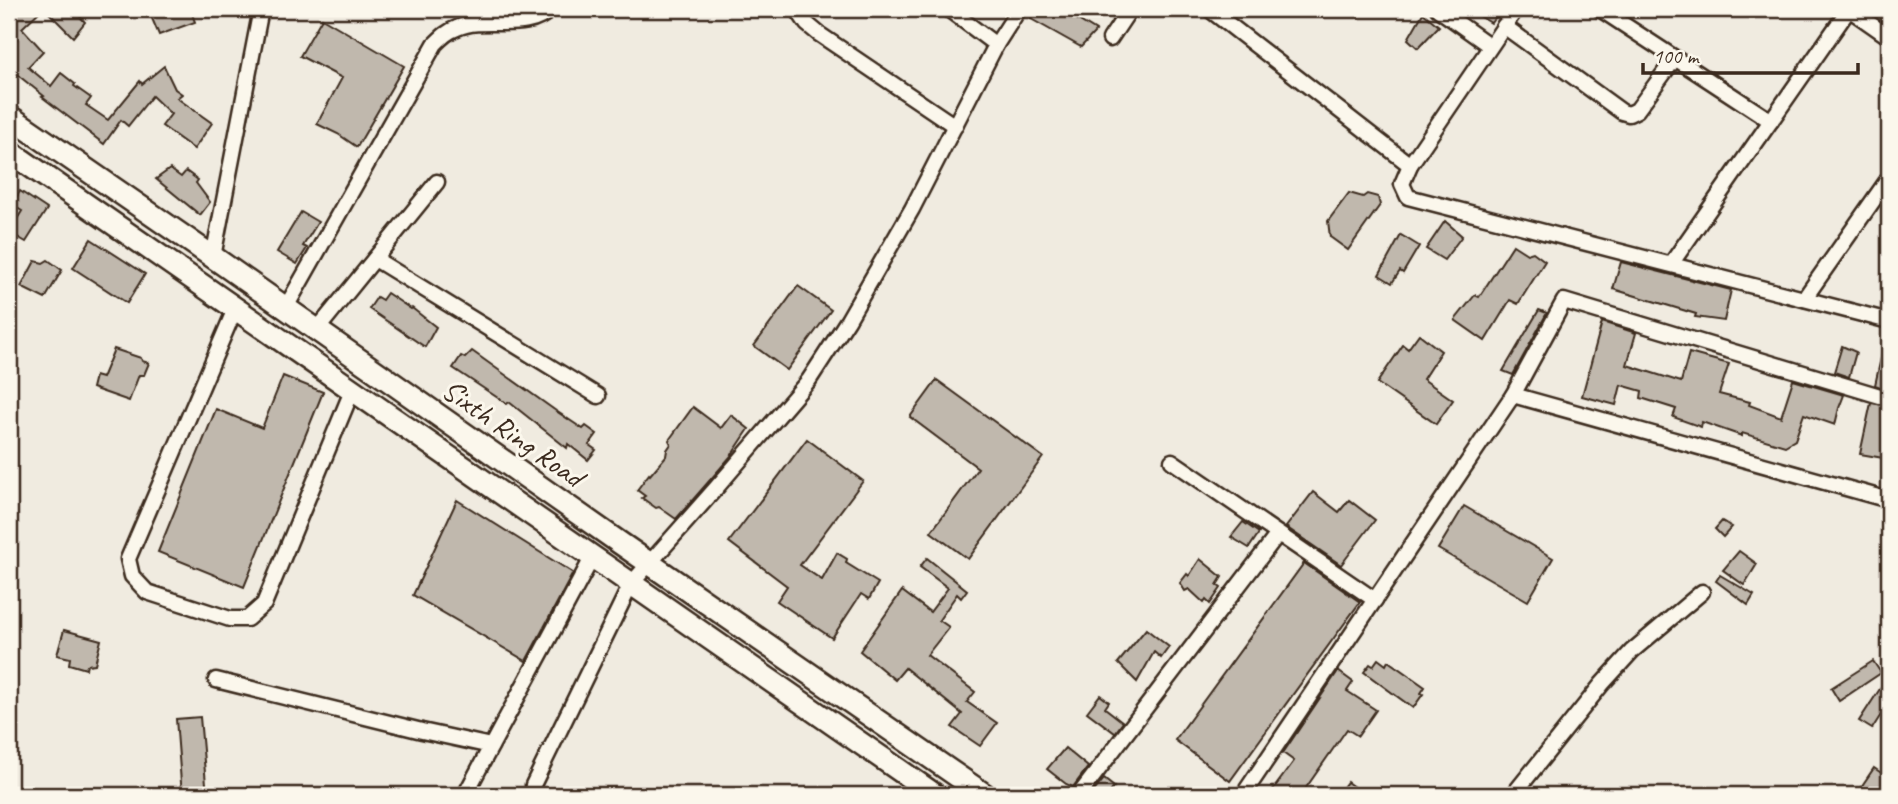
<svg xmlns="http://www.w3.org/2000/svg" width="1898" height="804" font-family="Caveat,sans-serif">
<rect width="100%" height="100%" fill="#f0ebe0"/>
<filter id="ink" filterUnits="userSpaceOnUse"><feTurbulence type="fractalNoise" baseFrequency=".0143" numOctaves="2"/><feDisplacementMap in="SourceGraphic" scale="14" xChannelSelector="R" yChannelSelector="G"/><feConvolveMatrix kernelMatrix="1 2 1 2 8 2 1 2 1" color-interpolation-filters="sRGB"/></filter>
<g filter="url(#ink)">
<g fill="#c0b8ad" stroke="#3b2a1e" stroke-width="2">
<path d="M9 9H42L22 28 43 51 28 67 51 86 61 73 75 84 74 86 91 98 86 105 108 120 140 81 142 84 164 66 175 89 182 94 177 98 212 123 194 149 162 126 171 114 152 96 128 126 121 120 104 144 42 97 44 96 9 68V48L17 39 9 30Z"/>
<path d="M45 9H73L85 22 73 37Z"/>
<path d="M148 9H190L195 22 159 35Z"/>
<path d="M1037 9H1060L1096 31 1081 47 1031 19Z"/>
<path d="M1468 9H1501L1491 23Z"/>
<path d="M1423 13 1439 26 1418 48 1408 39Z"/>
<path d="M322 18 404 66 357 147 338 134 317 124 342 78 300 56Z"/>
<path d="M170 169 181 177 186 171 198 180 196 183 210 202 200 215 156 179Z"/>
<path d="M20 191 47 209 26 242 9 232 22 211 12 205Z"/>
<path d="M1349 193 1363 197 1367 194 1378 197 1380 205 1348 250 1330 237 1328 221Z"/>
<path d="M301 212 318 222 303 246 307 248 297 264 277 252Z"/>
<path d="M1445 221 1462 236 1444 260 1426 249Z"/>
<path d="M1401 235 1419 246 1403 273 1400 271 1392 283 1379 275Z"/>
<path d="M91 239 145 274 127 303 73 268Z"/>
<path d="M1513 245 1527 254 1533 252 1545 261 1518 304 1510 300 1485 341 1455 320 1475 295 1479 297Z"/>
<path d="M48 260 62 270 45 299 21 287 35 261 43 263Z"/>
<path d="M1621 262 1731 290 1724 321 1695 317 1696 314 1613 289Z"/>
<path d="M798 286 831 310 787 370 754 346Z"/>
<path d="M387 293 411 309 412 308 436 327 425 347 369 309 377 297 382 300Z"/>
<path d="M1539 310 1547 313 1513 375 1503 371Z"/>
<path d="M1602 322 1636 333 1627 365 1681 382 1689 353 1729 364 1719 394 1750 402 1749 405 1781 417 1793 380 1844 395 1839 408 1835 425 1804 414 1795 440 1785 446 1742 433V436L1702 422 1701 427 1673 417 1676 409 1641 398 1642 391 1621 385 1616 405 1582 396Z"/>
<path d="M1419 334 1441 351 1423 379 1453 400 1436 424 1377 383 1403 345 1408 349Z"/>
<path d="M1884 344H1889V394L1886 389 1875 385Z"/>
<path d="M1842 346 1856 352 1849 377 1834 372Z"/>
<path d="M114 349 141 358 142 361 149 363 144 375H139L129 401 92 388 95 376 102 378Z"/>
<path d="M472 351 556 411 583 429 586 426 597 434 589 445 596 450 588 460 568 444 567 448 509 402 507 404 453 368 461 356 465 358Z"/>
<path d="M283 376 323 392 244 587 158 552 216 409 262 428Z"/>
<path d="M937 380 1043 457 968 559 931 532 978 468 910 417Z"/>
<path d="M1889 398V459L1860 454 1871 403 1883 405Z"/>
<path d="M693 407 721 428 731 415 749 429 731 456 676 519 659 507 656 508 642 498 645 496 637 490 649 474 650 475 666 456 667 450 671 444 669 440Z"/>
<path d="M807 439 863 481 800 565 822 580 837 553 847 559 846 563 878 583 869 599 861 594 832 638 777 601 787 586 729 542Z"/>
<path d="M1313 492 1339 512 1349 500 1375 520 1341 565 1286 527Z"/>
<path d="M457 500 573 573 526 661 413 595Z"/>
<path d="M1464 506 1553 558 1528 601 1438 549Z"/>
<path d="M1722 521 1732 527 1723 537 1715 529Z"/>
<path d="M1243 522 1259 533 1249 548 1231 537Z"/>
<path d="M1739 551 1757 564 1744 585 1723 570Z"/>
<path d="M927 558 967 590 961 598 957 594 939 620 949 627 927 655 975 692 967 702 997 723 980 746 952 727 962 714 905 668 895 680 860 651 902 591 930 612 948 588 920 567Z"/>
<path d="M1200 559 1222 577 1217 585 1221 588 1210 604 1206 600 1204 603 1189 589 1185 591 1180 583 1187 574 1189 576Z"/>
<path d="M1304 563 1360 602 1230 781 1175 740Z"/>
<path d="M1720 575 1754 595 1748 605 1716 581Z"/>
<path d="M1146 629 1169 647 1161 658 1154 652 1137 682 1118 663Z"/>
<path d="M64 630 101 640 95 664 87 665 86 669 69 664 70 658 57 655Z"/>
<path d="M1378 659 1386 665 1388 661 1425 687 1421 693 1423 694 1413 708 1364 672 1370 664 1373 666Z"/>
<path d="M1873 661 1881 673 1839 701 1831 688Z"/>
<path d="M1338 671 1353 682 1347 691 1376 710 1358 736 1347 729 1301 795H1269L1294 761 1283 753Z"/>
<path d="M1889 675V702L1872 729 1859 721Z"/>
<path d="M1100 695 1109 702 1105 708 1123 722 1115 733 1087 712Z"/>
<path d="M200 717 207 795H182L176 719Z"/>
<path d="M1065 748 1088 767 1073 787 1066 784 1047 769Z"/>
<path d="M1874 768 1889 778V795H1866L1859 790Z"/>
<path d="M1104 779 1114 787 1108 795 1092 794Z"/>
<path d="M1347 782 1365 795H1337Z"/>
</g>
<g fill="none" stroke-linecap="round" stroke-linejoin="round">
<defs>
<g id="minor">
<path d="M797 9 807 24 819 34 955 126"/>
<path d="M948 9 996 45"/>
<path d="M1209 9 1410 165"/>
<path d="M1438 9 1490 46"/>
<path d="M1516 9 1410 165 1402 184 1408 197 1889 321"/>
<path d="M1600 9 1771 121"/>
<path d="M1504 26 1622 112 1629 114 1637 110 1675 58"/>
<path d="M1110 39 1130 9"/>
<path d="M213 257 261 9"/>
<path d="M375 259 598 396"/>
<path d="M1671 264 1849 9 1889 37"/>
<path d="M1804 299 1889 178"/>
<path d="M235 309 128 559 132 576 147 592 230 619H247L264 604 352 391"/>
<path d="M285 309 435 44C442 37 448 31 457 28 487 15 526 34 551 9"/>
<path d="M316 331 437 182"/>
<path d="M1513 395 1564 301 1880 396"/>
<path d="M1172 461 1375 600"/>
<path d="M216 680 422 731 491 746"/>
<path d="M533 785 631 584 717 487 809 380 848 320 912 209 996 45 1019 9"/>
<path d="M465 795 592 558"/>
<path d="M1079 795 1278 534"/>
<path d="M1243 795 1513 395 1889 500"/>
<path d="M1513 795 1602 684 1632 651 1702 592"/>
</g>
<g id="highway">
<path d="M9 116 213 257 620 543 985 795"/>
<path d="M9 151 935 795"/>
</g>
</defs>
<use href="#minor" stroke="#3b2a1e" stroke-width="19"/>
<use href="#highway" stroke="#3b2a1e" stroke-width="26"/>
<use href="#minor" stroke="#fbf7ec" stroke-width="14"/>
<use href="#highway" stroke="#fbf7ec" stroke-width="21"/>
</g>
</g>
<g text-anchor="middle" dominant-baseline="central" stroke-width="6" stroke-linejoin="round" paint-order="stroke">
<g font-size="30" fill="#3b2a1e" stroke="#fbf7ec">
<text transform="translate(513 433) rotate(35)">Sixth Ring Road</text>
</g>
</g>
<rect width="1898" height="804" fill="none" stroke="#fbf7ec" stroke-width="35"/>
<rect x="18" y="18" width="1863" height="769" fill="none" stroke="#3b2a1e" stroke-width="2.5" filter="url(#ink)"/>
<path d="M1643 63v10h215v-10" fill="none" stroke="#3b2a1e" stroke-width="3.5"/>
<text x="1653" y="63" font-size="21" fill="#3b2a1e" stroke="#fbf7ec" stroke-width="5" paint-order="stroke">100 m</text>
</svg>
